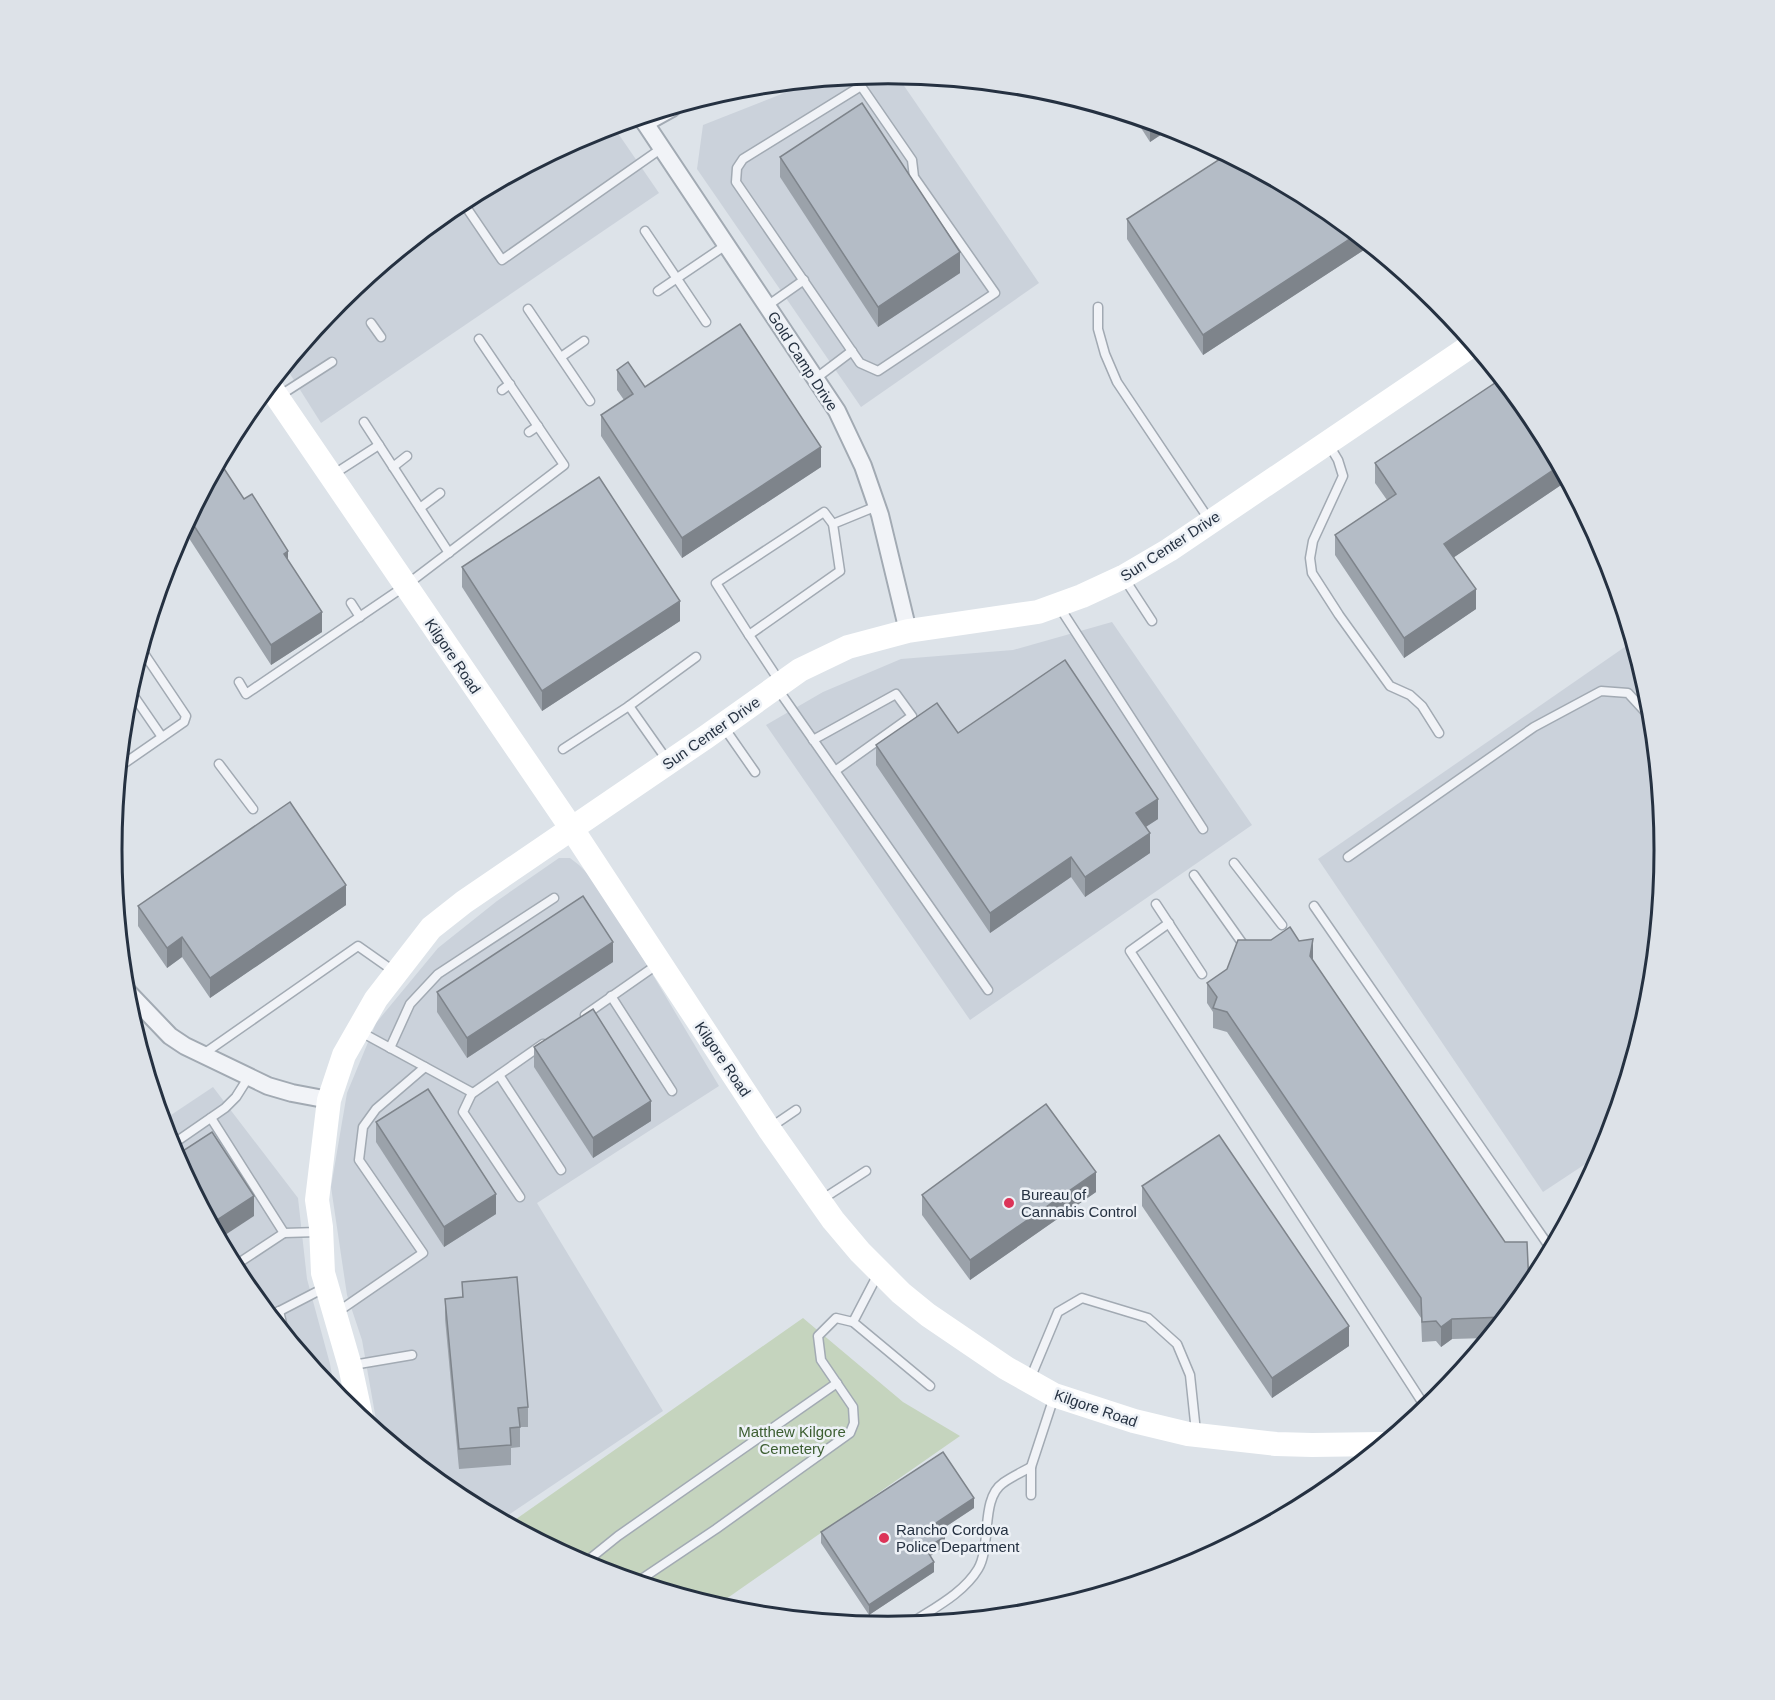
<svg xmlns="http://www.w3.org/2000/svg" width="1775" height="1700" font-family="Helvetica,sans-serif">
<rect width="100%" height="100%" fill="#dde3e9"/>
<g fill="#cbd2db">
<path d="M888 74H896L1039 283 861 407 697 169 703 125 817 80Z"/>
<path d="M613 126 659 193 321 423 285 366 339 301 456 204 591 132Z"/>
<path d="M1112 622 1252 825 970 1020 766 725 823 692 901 659 1013 650Z"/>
<path d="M1632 642 1649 699 1664 850 1649 1002 1602 1153 1543 1192 1318 859Z"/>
<path d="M559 858H570L579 865 600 886 719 1086 537 1203 663 1411 501 1520 456 1495 378 1431 362 1340 347 1295 331 1187 347 1093 376 1023 438 948 497 901Z"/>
<path d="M213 1087 298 1198 307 1279 330 1364 336 1397 242 1281 170 1147 162 1121Z"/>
</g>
<path fill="#c5d4be" d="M803 1318 903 1402 960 1436 716 1606 590 1567 509 1524Z"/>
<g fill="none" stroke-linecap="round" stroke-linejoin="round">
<defs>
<g id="lane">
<path d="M854 77 861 86 912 160 914 177 995 293 878 371 860 363 736 182 737 168 743 159 861 86"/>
<path d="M462 201 502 260 662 148"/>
<path d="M645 231 706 322"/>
<path d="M658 291 726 245"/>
<path d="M767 306 804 280"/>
<path d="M1098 307V329L1105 354 1117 382 1210 521"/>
<path d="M528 309 590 401"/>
<path d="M371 323 381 337"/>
<path d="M561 357 584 341"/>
<path d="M815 379 852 351"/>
<path d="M502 390 510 384"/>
<path d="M279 396 332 362"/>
<path d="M364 422 449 553"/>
<path d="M529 432 538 426"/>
<path d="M1329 445 1338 460 1343 476 1313 541 1310 558 1312 573 1339 615 1390 686 1410 695 1422 706 1439 733"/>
<path d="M393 467 407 456"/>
<path d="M334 474 379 445"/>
<path d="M420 508 440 493"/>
<path d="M166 567 168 566"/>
<path d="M1124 578 1152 621"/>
<path d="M351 603 360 617"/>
<path d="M1060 608 1203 829"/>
<path d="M749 635 716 583 824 512 833 524"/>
<path d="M239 682 246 694 405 586 564 465 479 339"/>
<path d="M780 682 749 635 840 571 833 524 877 506"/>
<path d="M777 688 988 990"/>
<path d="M129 689 162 737"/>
<path d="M629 706 696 657"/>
<path d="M723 726 755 772"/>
<path d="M813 740 896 694 912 716 835 771"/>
<path d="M563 749 629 706 667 760"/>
<path d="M219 764 253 809"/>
<path d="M119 767 184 722 186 716 141 649"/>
<path d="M1348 857 1534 727 1601 691 1628 693 1651 718"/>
<path d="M1234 863 1282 925"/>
<path d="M1194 875 1245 947"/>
<path d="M1156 904 1202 974"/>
<path d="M1314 906 1551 1249"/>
<path d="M1169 923 1130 951 1426 1408"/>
<path d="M611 996 672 1091"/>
<path d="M585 1015 658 964"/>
<path d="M359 1031 473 1093 543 1044"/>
<path d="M390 1048 410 1004 438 974 554 898"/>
<path d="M202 1055 358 946 395 972"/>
<path d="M499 1075 561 1170"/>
<path d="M472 1093 463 1112 520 1197"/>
<path d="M211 1118 284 1233"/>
<path d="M771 1127 796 1110"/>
<path d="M170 1146 225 1108 236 1097 248 1078"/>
<path d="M821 1200 866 1171"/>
<path d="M234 1266 284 1233 318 1232"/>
<path d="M878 1274 853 1322 930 1386"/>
<path d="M279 1311 284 1332"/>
<path d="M336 1313 423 1253 359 1160 363 1127 376 1109 425 1067"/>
<path d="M270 1316 326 1287"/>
<path d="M353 1365 412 1355"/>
<path d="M1030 1379 1058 1312 1082 1298 1148 1318 1177 1344 1190 1375 1196 1432"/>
<path d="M1031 1495V1467L1054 1397"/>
<path d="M591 1568 592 1557 618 1536 837 1383"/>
<path d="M637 1582 716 1529 850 1433 854 1423 853 1407 821 1360 818 1336 836 1318 853 1322"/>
<path d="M910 1624C932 1609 963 1594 978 1569 992 1545 980 1499 1003 1483 1011 1477 1022 1472 1031 1467"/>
</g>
<g id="street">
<path d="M641 117 837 411 863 466 880 515 908 631"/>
<path d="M645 123 672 108"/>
<path d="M125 989 170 1036 185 1046 268 1086 292 1093 329 1100"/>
</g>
</defs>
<use href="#lane" stroke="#a2aab3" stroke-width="11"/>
<use href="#street" stroke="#a2aab3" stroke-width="20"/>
<use href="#lane" stroke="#f1f3f7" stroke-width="8"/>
<use href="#street" stroke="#f1f3f7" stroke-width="16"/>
<g stroke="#fff" stroke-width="24">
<path d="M269 385 572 829 769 1129 833 1220 860 1252 901 1293 928 1315 1006 1368 1054 1395 1134 1421 1188 1434 1276 1444 1312 1445 1382 1444"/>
<path d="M361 1417 350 1366 323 1273 321 1227 317 1200 329 1100 344 1055 376 999 431 928 464 902 706 737 800 670 848 647 908 631 1038 612 1082 596 1123 577 1169 550 1472 345"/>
</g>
</g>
<g fill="#9ba2aa">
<path d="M1134 117 1171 128 1150 142Z"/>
<path d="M780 157 960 273 878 327 780 177Z"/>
<path d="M1319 205 1370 246 1203 355 1127 239V219Z"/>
<path d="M617 370 645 387 821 467 682 558 601 436V415L624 400 617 390Z"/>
<path d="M219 461 244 499 288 560 322 632 271 665 183 529Z"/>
<path d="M1375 463 1567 481 1454 557 1476 609 1404 658 1335 555V535L1387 500 1375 483Z"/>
<path d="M462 567 680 621 542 711 462 587Z"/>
<path d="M958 733 1158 819 1146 827 1150 853 1085 897 1071 877 990 933 876 765V745Z"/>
<path d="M346 905 210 998 182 957 167 968 138 926V906Z"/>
<path d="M1313 960 1529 1286 1487 1338 1452 1339 1441 1347 1436 1341 1422 1342 1421 1318 1227 1032 1213 1028V1012L1207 1003V983Z"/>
<path d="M613 962 467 1058 437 1012V992Z"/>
<path d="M534 1047 651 1121 593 1158 534 1067Z"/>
<path d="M376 1122 496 1214 444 1247 376 1142Z"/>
<path d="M1142 1186 1349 1346 1272 1398 1142 1206Z"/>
<path d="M1096 1192 970 1280 922 1215V1195Z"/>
<path d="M462 1282 528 1407V1427H520V1447L511 1448V1465L459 1469 445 1319V1299L462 1297Z"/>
<path d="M974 1508 941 1530 945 1546 930 1556 934 1572 869 1615 821 1543V1532Z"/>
</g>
<g fill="#7e848b">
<path d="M1150 122 1171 128 1150 142Z"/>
<path d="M1356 235 1370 246 1203 355V335Z"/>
<path d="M960 252V273L878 327V307Z"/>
<path d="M821 447V467L682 558V538Z"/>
<path d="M1559 466 1567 481 1444 564V544Z"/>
<path d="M288 551V572L284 554Z"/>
<path d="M1476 589V609L1404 658V638Z"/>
<path d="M680 601V621L542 711V691Z"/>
<path d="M322 612V632L271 665V645Z"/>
<path d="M129 725V746L121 751 123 730Z"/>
<path d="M1158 799V819L1136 833V813Z"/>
<path d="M1150 833V853L1085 897V877Z"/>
<path d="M1071 857V877L990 933V913Z"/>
<path d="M346 885V905L210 998V978Z"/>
<path d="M182 937V957L167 968V948Z"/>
<path d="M1313 939V960L1310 956Z"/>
<path d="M613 942V962L467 1058V1038Z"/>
<path d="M651 1101V1121L593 1158V1138Z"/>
<path d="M1096 1172V1192L970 1280V1260Z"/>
<path d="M496 1194V1214L444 1247V1227Z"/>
<path d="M254 1196V1216L219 1239 211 1224Z"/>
<path d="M1452 1319V1339L1441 1347V1327Z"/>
<path d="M1349 1326V1346L1272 1398V1378Z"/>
<path d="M974 1498V1508L936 1533V1523Z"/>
<path d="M945 1536V1546L926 1559V1549Z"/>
<path d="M934 1562V1572L869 1615V1605Z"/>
</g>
<g fill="#b4bcc6" stroke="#7e848b" stroke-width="1.5">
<path d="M862 103 960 252 878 307 780 157Z"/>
<path d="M1226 155 1319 205 1356 235 1203 335 1127 219Z"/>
<path d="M740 324 821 447 682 538 601 415 633 394 617 370 628 362 645 387Z"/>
<path d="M1501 379 1533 419 1559 466 1444 544 1476 589 1404 638 1335 535 1396 494 1375 463Z"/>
<path d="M219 461 244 499 252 494 288 551 284 554 322 612 271 645 189 518Z"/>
<path d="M599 477 680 601 542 691 462 567Z"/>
<path d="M1065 660 1158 799 1136 813 1150 833 1085 877 1071 857 990 913 876 745 937 703 958 733Z"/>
<path d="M124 717 129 725 123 730Z"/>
<path d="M290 802 346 885 210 978 182 937 167 948 138 906Z"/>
<path d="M583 896 613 942 467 1038 437 992Z"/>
<path d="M1290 927 1299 941 1313 939 1310 956 1505 1242H1527L1529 1286 1504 1317 1452 1319 1441 1327 1436 1321 1422 1322 1421 1298 1227 1012 1213 1008 1217 997 1207 983 1227 969 1238 940H1271Z"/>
<path d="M593 1009 651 1101 593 1138 534 1047Z"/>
<path d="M428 1089 496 1194 444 1227 376 1122Z"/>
<path d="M1046 1104 1096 1172 970 1260 922 1195Z"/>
<path d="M212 1132 254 1196 211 1224 175 1156Z"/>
<path d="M1219 1135 1349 1326 1272 1378 1142 1186Z"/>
<path d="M517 1277 528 1407 518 1408 520 1427 510 1428 511 1445 459 1449 445 1299 463 1297 462 1282Z"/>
<path d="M306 1350 307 1361 299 1351Z"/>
<path d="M943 1452 974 1498 936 1523 945 1536 926 1549 934 1562 869 1605 821 1532Z"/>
</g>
<g fill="#dc3458" stroke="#edf1f6" stroke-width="2">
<circle cx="1009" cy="1203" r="6"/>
<circle cx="884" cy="1538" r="6"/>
</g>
<g text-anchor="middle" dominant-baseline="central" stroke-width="5" stroke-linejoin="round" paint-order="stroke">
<g font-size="15" fill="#253141" stroke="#edf1f6">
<text transform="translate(803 361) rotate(57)">Gold Camp Drive</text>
<text transform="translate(1170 546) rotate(-33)">Sun Center Drive</text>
<text transform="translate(453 656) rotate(56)">Kilgore Road</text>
<text transform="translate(711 733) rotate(-35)">Sun Center Drive</text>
<text transform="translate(723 1059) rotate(56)">Kilgore Road</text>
<text transform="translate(1096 1408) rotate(19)">Kilgore Road</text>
</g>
<g font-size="15" fill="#253141" stroke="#edf1f6" text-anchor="start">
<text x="1021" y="1194">Bureau of<tspan x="1021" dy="17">Cannabis Control</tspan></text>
<text x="896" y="1529">Rancho Cordova<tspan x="896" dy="17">Police Department</tspan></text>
</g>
<g font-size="15" fill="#3c5e31" stroke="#edf1f6">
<text x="792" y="1431">Matthew Kilgore<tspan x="792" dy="17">Cemetery</tspan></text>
</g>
</g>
<path d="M0 0H1775V1700H0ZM122 850a766 766 0 1 1 1532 0a766 766 0 1 1-1532 0Z" fill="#dde2e8" fill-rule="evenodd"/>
<path fill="none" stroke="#253141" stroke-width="3" d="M122 850a766 766 0 1 1 1532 0a766 766 0 1 1-1532 0Z"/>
</svg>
